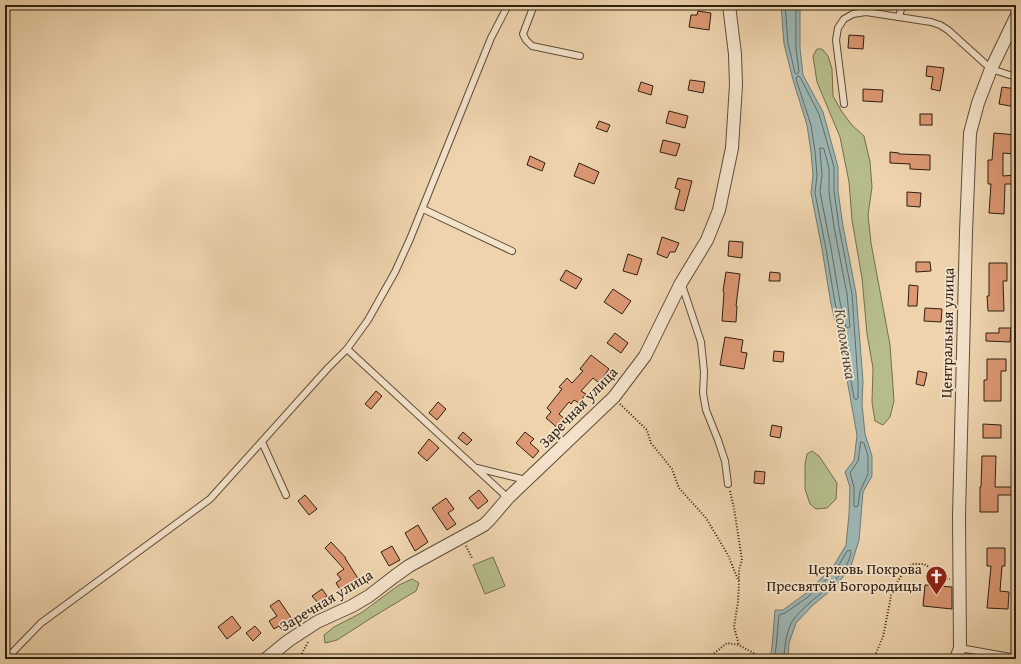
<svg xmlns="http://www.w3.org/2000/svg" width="1021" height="664" font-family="'Gentium Book Plus',serif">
<rect width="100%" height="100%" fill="#eed3ad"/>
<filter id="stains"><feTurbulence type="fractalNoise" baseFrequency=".005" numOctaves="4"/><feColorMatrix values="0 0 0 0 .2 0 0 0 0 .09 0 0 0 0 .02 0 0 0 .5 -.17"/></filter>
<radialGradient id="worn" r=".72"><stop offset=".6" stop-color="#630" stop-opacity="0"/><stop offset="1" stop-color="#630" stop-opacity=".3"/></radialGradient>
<g fill="#b6bd8b" stroke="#726e4e">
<path d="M817 49H822L828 56 832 69 833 96 842 112 852 125 864 136 870 162 872 187 868 215 871 243 890 345 894 401 890 417 883 425 875 421 872 402 873 368 867 334 862 278 852 220 849 182 840 137 817 82 813 56Z"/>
<path d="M812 451 819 456 837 483 836 499 827 508 816 509 810 504 805 489V464L807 454Z"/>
<path d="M493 557 505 586 485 594 473 565Z"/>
<path d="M412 579 419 583 416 591 376 615 337 640 325 643 324 635 334 627 361 613 399 585Z"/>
</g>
<path fill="#9cb6b4" stroke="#707a73" d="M781 5H800V48L803 75 823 112 838 167V191L843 226 856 293 863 381 862 404 865 434 872 456V476L863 492 859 540 851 566 836 586 813 605 796 623 789 643 788 659H770L772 647 775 610H783L805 594 833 567 846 545 849 514 850 487 845 472 854 460 857 435 840 341 831 304 822 249 811 193 813 175 811 152 807 125 793 80 784 44Z"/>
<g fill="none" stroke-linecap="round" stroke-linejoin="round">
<g stroke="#646b62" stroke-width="1">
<path d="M785 5 788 43 795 73 797 74 799 72 796 49V5"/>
<path d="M798 76 800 77 819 114 834 167V191L839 227 852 294 858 381V398L856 400 854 398 844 340 835 303 826 249 815 193 817 175 815 151 811 125 796 79 797 77Z"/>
<path d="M820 148H822L824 149 829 168V192L834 227 847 294 850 327 848 328 846 327 840 302 831 248 820 192 822 175 820 150Z"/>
<path d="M861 442 864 443 868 456V474L860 491 858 506 855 507 854 505V487L850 473 858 461Z"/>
<path d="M774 659 776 648 779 615 785 613 808 597 836 570 847 551 850 550 851 553C850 556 849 561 847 564 834 588 809 599 793 620 787 629 784 648 784 659"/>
</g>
</g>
<g fill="#dc9773" stroke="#2d2011">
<path d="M698 11 711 13 709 30 689 27 691 15H697Z"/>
<path d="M849 35 864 36 863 49 848 48Z"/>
<path d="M927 66 944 68 940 91 931 89 933 77 926 76Z"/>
<path d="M690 80 705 82 703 93 688 90Z"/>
<path d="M641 82 653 86 651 95 638 91Z"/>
<path d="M1002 87 1016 89V107L999 104Z"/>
<path d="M863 89 883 90 882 102 863 101Z"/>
<path d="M669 111 688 116 685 128 666 123Z"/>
<rect x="920" y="114" width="12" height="11"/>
<path d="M599 121 610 125 607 132 596 128Z"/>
<path d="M994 133 1016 135 1014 154 1003 153V176L1016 175V184H1005L1004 214 989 213 991 184H988V160H992Z"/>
<path d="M663 140 680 144 676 156 660 152Z"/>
<path d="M890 152 899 153V154L930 155V170L910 169V164L890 163Z"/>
<path d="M530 156 545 163 542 171 527 165Z"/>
<path d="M579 163 599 172 594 184 574 176Z"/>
<path d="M678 178 692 181 684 211 675 209 680 190 675 188Z"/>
<path d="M907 192 921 193 920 207 907 206Z"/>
<path d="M662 237 679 243 675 252H670L667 258 657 254Z"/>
<path d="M729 241 743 242 742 258 728 256Z"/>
<path d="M628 254 642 259 637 275 623 271Z"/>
<path d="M916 262H930L931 271 916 272Z"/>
<path d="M989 263H1007V281H1003L1004 311H988L987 296H989Z"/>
<path d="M566 270 582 279 576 289 560 280Z"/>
<path d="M726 272 740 274 736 306H737L736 322 722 321 724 292 723 291Z"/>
<path d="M770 272 780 273V281H769Z"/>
<path d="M909 285 918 286 917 306H908Z"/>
<path d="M613 289 631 301 622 314 604 302Z"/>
<path d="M925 308 942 309 941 322 924 321Z"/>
<path d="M999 328H1011L1010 342 986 341V333H999Z"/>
<path d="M615 333 628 343 621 353 607 343Z"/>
<path d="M725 337 743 340 741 352 747 353 744 369 720 365Z"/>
<path d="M774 351 784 352 783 362 773 361Z"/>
<path d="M591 355 609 369 599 383 593 378 581 391 586 394 579 403 574 400 571 404 569 402 559 414 568 422 560 430 546 418 551 412 547 408 562 389 559 387 567 378 572 383 583 371 580 369Z"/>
<path d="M987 359H1006V371H1001V401H984V380H987Z"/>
<path d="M918 371 927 373 924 386 916 384Z"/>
<path d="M376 391 382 396 371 409 365 404Z"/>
<path d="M438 402 446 409 437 420 429 413Z"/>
<path d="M983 424 1001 425V438H983Z"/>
<path d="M772 425 782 427 780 438 770 436Z"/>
<path d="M463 432 472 440 467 445 458 438Z"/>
<path d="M525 432 534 439 530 443 539 451 533 458 516 443Z"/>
<path d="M429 439 439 448 427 461 418 453Z"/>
<path d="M982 456H996L995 487H1012V495H998V512H980V487H981Z"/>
<path d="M755 471 765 472 764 484 754 483Z"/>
<path d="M479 490 488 501 478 509 469 498Z"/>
<path d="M305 495 317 509 309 515 298 501Z"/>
<path d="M446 498 454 509 448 513 456 524 447 530 432 508Z"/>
<path d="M418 525 428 542 415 551 405 533Z"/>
<path d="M331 542 346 558H345L359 580 341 591 336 583 341 579 337 574 344 569 325 548Z"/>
<path d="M392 546 400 560 389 566 381 552Z"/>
<path d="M987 548H1005V566H1002L1000 591 1009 592 1008 609 987 608 991 566H987Z"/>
<path d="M925 585 952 587V609L923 606Z"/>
<path d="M322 589 327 596 318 603 312 596Z"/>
<path d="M279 600 294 622 282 630 279 626 274 629 269 621 277 616 270 606Z"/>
<path d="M232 616 241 628 227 639 218 627Z"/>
<path d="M255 626 261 633 253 641 246 633Z"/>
</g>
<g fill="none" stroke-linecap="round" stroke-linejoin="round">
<defs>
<g id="lane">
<path d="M534 5 523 34 526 40 532 46 580 56"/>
<path d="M899 17 902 5"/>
<path d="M844 104 836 40 838 28 844 19 853 14 866 12 931 22 940 25 948 30 991 69 1016 77"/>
<path d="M423 209 512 251"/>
<path d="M682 285 701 342 704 372 703 393 706 410 718 440 725 461 728 484"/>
<path d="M347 349 368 320 395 272 410 239 491 38 508 5"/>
<path d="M262 442 286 495"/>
<path d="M477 468 526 480"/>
<path d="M960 648 1016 658"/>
<path d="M6 659 41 623 210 499 328 368 347 349 508 498"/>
</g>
<g id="street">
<path d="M266 659 288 641 317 622 352 606 369 596 395 576 409 566 484 525 490 519 508 498 614 397 645 356 681 283 707 240 719 210 732 148 736 85 735 54 729 5"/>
<path d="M956 659 960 648 959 516 966 232 970 133 978 103 991 69 1016 17"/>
</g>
</defs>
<use href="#lane" stroke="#5d4d38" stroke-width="8"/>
<use href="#street" stroke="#5d4d38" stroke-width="14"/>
<g stroke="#2d2011" stroke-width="2" stroke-dasharray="1 2" stroke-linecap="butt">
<path d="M620 404 647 430 651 443 672 469 679 488 706 518 728 555 739 582 738 602 734 627 739 645"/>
<path d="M730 491 734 508 742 560 739 570V581"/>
<path d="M466 546 472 558"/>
<path d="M299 659 308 642"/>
<path d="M707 659 727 643 739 645 764 659"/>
<path d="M869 659 876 653 883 637 892 591 901 576 912 564H924L932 569 941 578 950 579"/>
</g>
<use href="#lane" stroke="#f4e2ca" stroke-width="6"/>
<use href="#street" stroke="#f4e2ca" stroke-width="12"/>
</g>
<defs>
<symbol id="church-pin" viewBox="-11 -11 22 30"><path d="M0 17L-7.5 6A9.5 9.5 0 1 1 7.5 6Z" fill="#8f2418" stroke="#f4e2ca"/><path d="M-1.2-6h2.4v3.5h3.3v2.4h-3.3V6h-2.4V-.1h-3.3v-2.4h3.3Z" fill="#fff"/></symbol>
</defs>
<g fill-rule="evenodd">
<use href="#church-pin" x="924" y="564" width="25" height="34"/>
</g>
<g text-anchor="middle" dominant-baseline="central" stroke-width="3.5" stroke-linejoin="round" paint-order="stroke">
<g font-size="15" fill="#2d2011" stroke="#f4e2ca">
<text transform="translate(947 333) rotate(-89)">Центральная улица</text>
<text transform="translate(578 407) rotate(-46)">Заречная улица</text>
<text transform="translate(326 600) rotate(-31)">Заречная улица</text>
</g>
<g font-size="15" fill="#2d2011" stroke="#f4e2ca" text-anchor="end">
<text x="922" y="568">Церковь Покрова<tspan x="922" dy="17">Пресвятой Богородицы</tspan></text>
</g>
<g font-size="16" font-style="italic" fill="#4e4d42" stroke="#f4e2ca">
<text transform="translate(846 344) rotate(81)">Коломенка</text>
</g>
</g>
<rect width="1021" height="664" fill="none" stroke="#eed3ad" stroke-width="20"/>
<rect x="6" y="6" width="1009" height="652" fill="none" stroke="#2d2011" stroke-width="2"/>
<rect x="10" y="10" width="1001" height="644" fill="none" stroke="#2d2011"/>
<rect width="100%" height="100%" filter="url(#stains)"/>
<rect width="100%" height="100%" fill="url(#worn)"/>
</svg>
